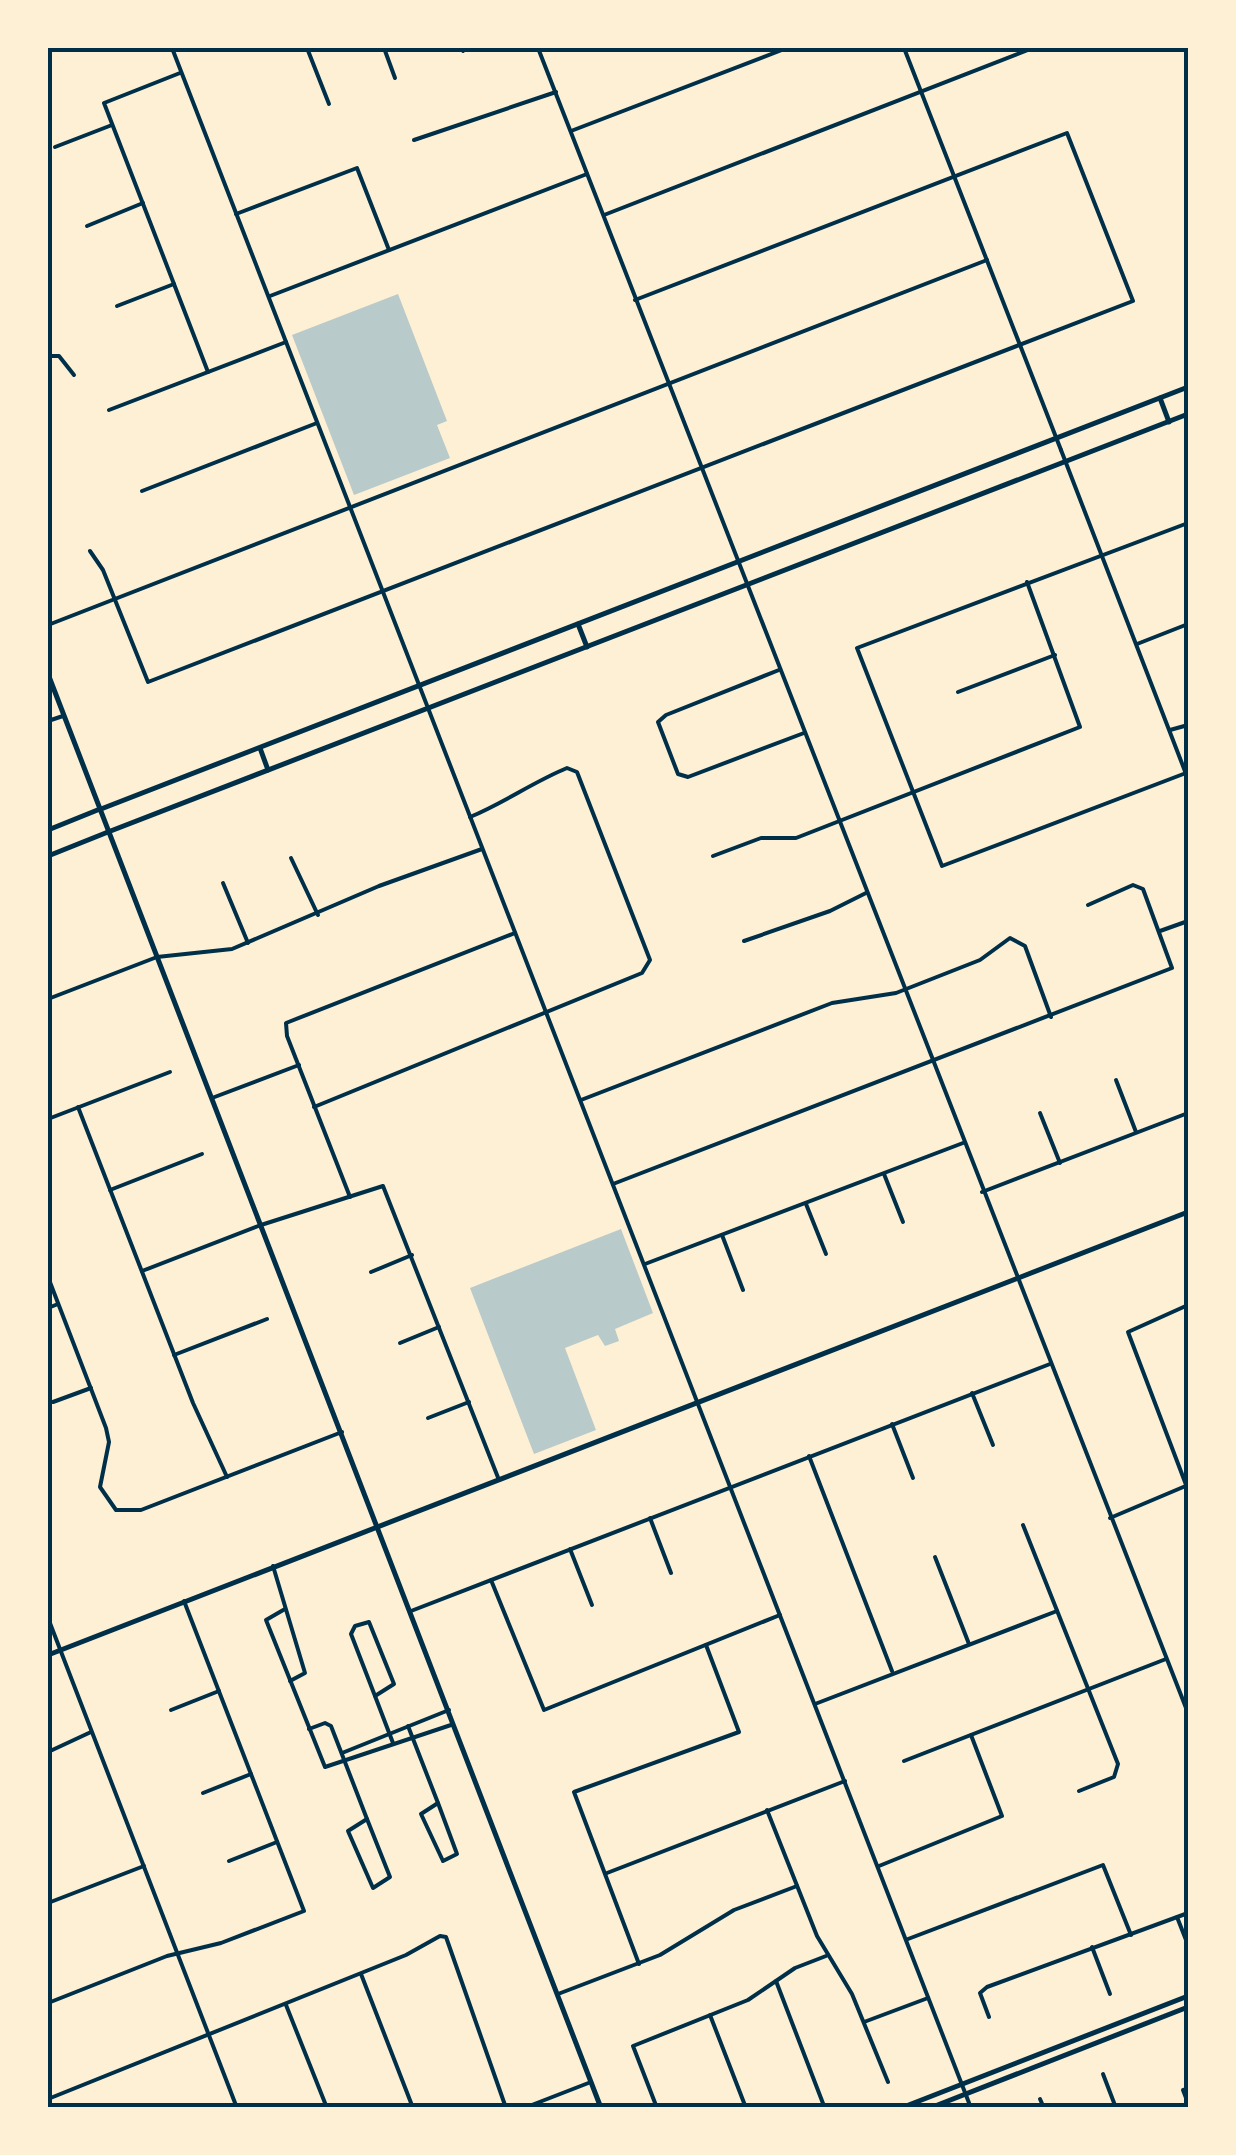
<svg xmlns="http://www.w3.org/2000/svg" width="1236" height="2155" font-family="Georgia,serif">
<rect width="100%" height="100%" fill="#fdf0d5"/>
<g fill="#b9caca">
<path d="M398 294 447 421 437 425 450 458 354 495 292 335Z"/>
<path d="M621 1229 653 1313 615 1329 619 1341 605 1346 598 1335 565 1348 596 1430 534 1454 470 1288Z"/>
</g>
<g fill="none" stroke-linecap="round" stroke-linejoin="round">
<g stroke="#003049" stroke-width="4">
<path d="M172 48 971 2108"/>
<path d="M307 48 329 104"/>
<path d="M384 48 395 78"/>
<path d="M461 48 463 51"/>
<path d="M904 48 1061 450"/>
<path d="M180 73 104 103 208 372"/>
<path d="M571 131 787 48"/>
<path d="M414 140 556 92"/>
<path d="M55 147 112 125"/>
<path d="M236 214 357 168 389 250"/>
<path d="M604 215 1033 48"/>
<path d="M87 226 143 203"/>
<path d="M270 296 587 174"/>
<path d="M117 306 174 284"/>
<path d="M48 356H59L74 375"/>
<path d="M109 410 286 342"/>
<path d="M142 491 317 423"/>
<path d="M90 551 103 570 148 682 1133 301 1067 133 635 300"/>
<path d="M1137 644 1188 624"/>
<path d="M779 670 666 715 658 722 678 774 688 777 804 733"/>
<path d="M958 692 1055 655"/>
<path d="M48 721 63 716"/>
<path d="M1170 730 1188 725"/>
<path d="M1186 773 942 866 857 648 1188 523"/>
<path d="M713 856 761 838H796L1080 727 1027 582"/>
<path d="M291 858 318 915"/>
<path d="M223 883 248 943"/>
<path d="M1160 931 1188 921"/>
<path d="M744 941 830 911 866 893"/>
<path d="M48 999 157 957 232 949 379 886 482 849"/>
<path d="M1116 1080 1136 1132"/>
<path d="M212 1098 299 1065"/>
<path d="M581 1100 832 1003 896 993 980 960 1010 938 1025 946 1051 1017"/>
<path d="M78 1107 193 1403 227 1477"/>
<path d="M314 1107 642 973 650 960 577 772 567 768C533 782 504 803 470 817"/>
<path d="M1040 1113 1060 1163"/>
<path d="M48 1119 170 1072"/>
<path d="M884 1174 903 1222"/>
<path d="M613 1184 1172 968 1143 889 1133 885 1088 905"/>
<path d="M110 1190 202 1154"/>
<path d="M982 1192 1188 1113"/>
<path d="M350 1197 287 1036 286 1023 515 933"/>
<path d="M806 1204 826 1254"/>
<path d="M722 1235 743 1290"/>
<path d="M645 1264 963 1143"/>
<path d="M142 1271 261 1225 383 1186 499 1480"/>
<path d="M371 1272 412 1255"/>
<path d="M48 1277 106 1428 109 1442 100 1487 116 1510H141L342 1432"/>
<path d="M1188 1305 1128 1332 1188 1490"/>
<path d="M48 1308 58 1304"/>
<path d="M400 1343 439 1327"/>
<path d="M174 1355 267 1319"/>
<path d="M972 1393 993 1445"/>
<path d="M53 1402 91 1388"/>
<path d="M428 1418 469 1402"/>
<path d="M892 1424 913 1478"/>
<path d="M809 1456 892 1671"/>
<path d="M650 1518 671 1573"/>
<path d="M1110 1518 1188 1485"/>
<path d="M1023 1525 1118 1764 1114 1777 1079 1791"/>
<path d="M570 1549 592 1605"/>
<path d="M935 1557 969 1644"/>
<path d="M273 1566 305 1673 290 1681"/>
<path d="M491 1580 544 1710 780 1615"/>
<path d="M285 1609 266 1620 325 1767 451 1725"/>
<path d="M411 1611 1050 1364"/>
<path d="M48 1618 237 2108"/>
<path d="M369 1622 394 1684 375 1696 351 1634 355 1626Z"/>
<path d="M375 1696 393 1743"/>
<path d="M815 1704 1057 1611"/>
<path d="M171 1710 219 1691"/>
<path d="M408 1726 438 1803"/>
<path d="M309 1729 325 1723 331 1726 367 1819"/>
<path d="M48 1752 91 1732"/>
<path d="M342 1753 449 1710"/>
<path d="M904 1761 1166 1659"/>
<path d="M203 1793 251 1774"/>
<path d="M438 1803 457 1854 443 1861 421 1814Z"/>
<path d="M767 1810 817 1936 852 1994 888 2082"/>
<path d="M367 1819 390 1877 373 1888 348 1831Z"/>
<path d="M229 1861 277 1842"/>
<path d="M879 1866 1002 1816 971 1735"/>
<path d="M607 1873 845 1781"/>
<path d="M48 1903 144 1866"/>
<path d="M1177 1917 1188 1945"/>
<path d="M908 1939 1103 1865 1131 1935"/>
<path d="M1092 1947 1110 1994"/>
<path d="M639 1964 574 1792 739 1732 706 1645"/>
<path d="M361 1974 413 2108"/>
<path d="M776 1981 824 2106"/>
<path d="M558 1994 660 1955 734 1910 797 1886"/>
<path d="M48 2003 167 1956 221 1943 304 1911 184 1601"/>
<path d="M286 2005 327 2108"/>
<path d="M710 2015 746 2108"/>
<path d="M989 2017 980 1993 987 1987 1188 1913"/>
<path d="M864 2022 928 1998"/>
<path d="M1103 2074 1116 2108"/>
<path d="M1188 2089 1183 2090 1188 2103"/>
<path d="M48 2099 406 1955 440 1936 446 1937 506 2108"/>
<path d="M1040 2099 1044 2108"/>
<path d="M524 2108 591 2082"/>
<path d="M657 2108 633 2046 748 2000 795 1968 826 1956"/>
</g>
<g stroke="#003049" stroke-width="4">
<path d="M538 48 1188 1713"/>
<path d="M1061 450 1188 779"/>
<path d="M48 625 987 260"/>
</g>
<g stroke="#003049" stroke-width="5">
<path d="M48 830 100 809"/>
<path d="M48 856 108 832"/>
<path d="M48 1655 1188 1212"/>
</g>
<g stroke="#003049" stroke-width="5">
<path d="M1160 398 1169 422"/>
<path d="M578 624 587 647"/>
<path d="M48 674 601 2108"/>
<path d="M260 748 268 770"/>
<path d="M101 809 1188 387"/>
<path d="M108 832 1188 414"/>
<path d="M901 2108 1188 1996"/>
<path d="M930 2108 1188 2007"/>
</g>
</g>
<rect width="1236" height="2155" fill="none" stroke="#fdf0d5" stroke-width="100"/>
<rect x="50" y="50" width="1136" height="2055" fill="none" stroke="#003049" stroke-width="4"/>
</svg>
